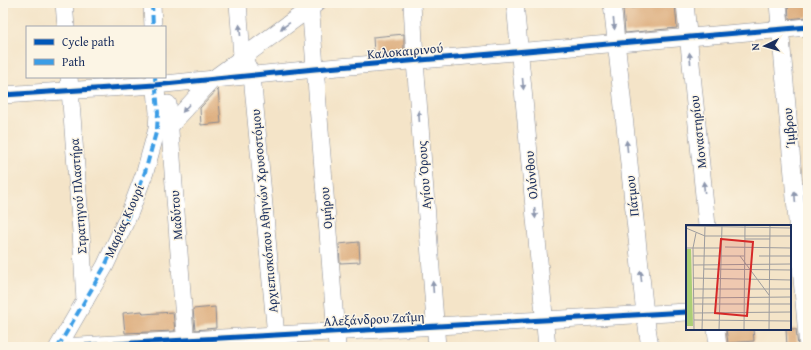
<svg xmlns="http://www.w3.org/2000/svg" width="811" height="350" font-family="'Gentium Book Plus',serif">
<rect width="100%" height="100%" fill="#fcf5e5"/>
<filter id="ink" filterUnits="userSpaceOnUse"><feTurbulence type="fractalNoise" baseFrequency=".025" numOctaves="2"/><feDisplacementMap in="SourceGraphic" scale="8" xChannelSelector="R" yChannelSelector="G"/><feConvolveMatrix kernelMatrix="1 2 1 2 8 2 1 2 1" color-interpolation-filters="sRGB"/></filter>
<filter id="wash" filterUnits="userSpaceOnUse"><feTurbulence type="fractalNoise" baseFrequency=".012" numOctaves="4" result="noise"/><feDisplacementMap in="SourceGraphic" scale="16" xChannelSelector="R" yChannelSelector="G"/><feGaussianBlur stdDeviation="0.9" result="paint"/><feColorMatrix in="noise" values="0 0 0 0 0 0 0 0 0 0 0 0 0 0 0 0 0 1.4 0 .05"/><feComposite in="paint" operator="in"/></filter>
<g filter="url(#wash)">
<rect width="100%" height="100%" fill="#f4e4c8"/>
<g id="blocks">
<g fill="#dcaa79">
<path d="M657 3H675L677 28 625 33 623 9 649 6V4Z"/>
<path d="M788 3H808V17L789 19Z"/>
<path d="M404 34V51L374 54 373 37Z"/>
<path d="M218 89 221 123 201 125 200 108Z"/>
<path d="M359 242 360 262 340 263 339 244Z"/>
<path d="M215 307 216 328 195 330 193 309Z"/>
<path d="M142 311 143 314 173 312 175 331 125 333 123 313Z"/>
<path d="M726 329H753L754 341 728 343Z"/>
<path d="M786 329H796L798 347H787Z"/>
</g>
</g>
</g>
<g filter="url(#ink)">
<use href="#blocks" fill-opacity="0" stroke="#888a93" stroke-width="1"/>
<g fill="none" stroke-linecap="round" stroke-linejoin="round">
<defs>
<g id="street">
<path d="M64 3 66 27"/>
<path d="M152 3 153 27"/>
<path d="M238 3 242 56 252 75 277 347"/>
<path d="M310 3 337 347"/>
<path d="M412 3 415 61 437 347"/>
<path d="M515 3 547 347"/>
<path d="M612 3 645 314 650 347"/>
<path d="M685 3 707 226"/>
<path d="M778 3 808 347"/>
<path d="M69 77 81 232 85 301"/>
<path d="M3 95 155 85 315 69 808 27"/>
<path d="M168 104 186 347"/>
<path d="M169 127 213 79 317 3"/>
<path d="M716 329 718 347"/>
<path d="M58 347 105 266 130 212 145 172 157 129 158 113 155 77"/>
<path d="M62 347 687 312"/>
</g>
</defs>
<use href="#street" stroke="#888a93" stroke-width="18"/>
<use href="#street" stroke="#fff" stroke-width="17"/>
<g stroke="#3b9de6" stroke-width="4" stroke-dasharray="8 4" stroke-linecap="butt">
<path d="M152 3 153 27"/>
<path d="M58 347 105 266 130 212 145 172 157 129 158 113 155 77"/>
</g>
<defs>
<g id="cycleway">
<path d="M3 95 155 85 315 69 808 27"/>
<path d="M62 347 687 312"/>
</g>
</defs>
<use href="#cycleway" stroke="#fcf5e5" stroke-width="8"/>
<use href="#cycleway" stroke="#0057b8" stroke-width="5"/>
</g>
<defs><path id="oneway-solid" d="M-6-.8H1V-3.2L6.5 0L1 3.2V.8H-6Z"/></defs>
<g fill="#8d97ae">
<use href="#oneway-solid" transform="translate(614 24) rotate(84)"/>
<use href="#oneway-solid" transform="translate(285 26) rotate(145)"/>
<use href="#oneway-solid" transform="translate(240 30) rotate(-95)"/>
<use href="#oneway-solid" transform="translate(690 58) rotate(-96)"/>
<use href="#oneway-solid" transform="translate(523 84) rotate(85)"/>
<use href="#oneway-solid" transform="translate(186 108) rotate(131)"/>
<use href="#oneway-solid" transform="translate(419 116) rotate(-94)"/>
<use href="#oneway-solid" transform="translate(627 146) rotate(-96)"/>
<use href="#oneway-solid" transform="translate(704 187) rotate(-96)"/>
<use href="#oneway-solid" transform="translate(795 197) rotate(-94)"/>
<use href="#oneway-solid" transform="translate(535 213) rotate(85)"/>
<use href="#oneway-solid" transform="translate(641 276) rotate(-96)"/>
<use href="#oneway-solid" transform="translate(433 287) rotate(-94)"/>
</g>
</g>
<g text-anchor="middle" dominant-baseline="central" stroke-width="3" stroke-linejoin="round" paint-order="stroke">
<g font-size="13" fill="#1b2f5e" stroke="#fcf5e5">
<text transform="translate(405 51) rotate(-5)">Καλοκαιρινού</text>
<text transform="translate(789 128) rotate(-95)">Ίμβρου</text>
<text transform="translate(698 132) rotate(-96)">Μοναστηρίου</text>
<text transform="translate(424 175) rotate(-94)">Αγίου Όρους</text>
<text transform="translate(531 175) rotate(-95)">Ολύνθου</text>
<text transform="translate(78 196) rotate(-94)">Στρατηγού Πλαστήρα</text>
<text transform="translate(632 196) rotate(-96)">Πάτμου</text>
<text transform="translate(326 208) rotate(-95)">Ομήρου</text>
<text transform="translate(264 211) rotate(-95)">Αρχιεπισκόπου Αθηνών Χρυσοστόμου</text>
<text transform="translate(176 215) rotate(-94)">Μαδύτου</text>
<text transform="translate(124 221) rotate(-66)">Μαρίας Κιουρί</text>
<text transform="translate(374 319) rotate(-3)">Αλεξάνδρου Ζαΐμη</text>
</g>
</g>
<g transform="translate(686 225)">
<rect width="105" height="105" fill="#f4e4c8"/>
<path d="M0 24H5L7 101H0Z" fill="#acce76"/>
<path fill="none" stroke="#9d9c9e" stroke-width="1" d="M0 1 105 3M0 3 19 11H105M59 14H84M39 22 105 23M0 23H35M7 31H58M54 31 83 70M73 31H105M7 40 105 39M18 44 105 45M7 53 105 55M7 64H105M8 73 105 72M8 79H105M8 88 105 87M8 95 105 96M8 105 7 23 10 8M16 105 19 1M29 105H105M33 105 36 1M58 105 59 1M83 105 84 0"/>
<path fill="#d62828" fill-opacity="0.15" stroke="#d62828" stroke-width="2" d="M35 14 67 17 61 91 29 88Z"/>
<rect width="105" height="105" fill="none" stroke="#1b2f5e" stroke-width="2"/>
</g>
<rect width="811" height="350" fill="none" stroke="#fcf5e5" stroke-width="16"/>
<rect x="26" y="26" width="140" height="52" fill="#fcf5e5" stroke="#a2a6af"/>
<rect x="34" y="39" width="20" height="6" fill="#0057b8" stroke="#a2a6af"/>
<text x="62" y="46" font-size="12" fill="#1b2f5e">Cycle path</text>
<rect x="34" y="59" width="20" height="6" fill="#3b9de6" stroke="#a2a6af"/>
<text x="62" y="66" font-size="12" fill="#1b2f5e">Path</text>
<g transform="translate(765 46) rotate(265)" stroke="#fcf5e5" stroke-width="3" paint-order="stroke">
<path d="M0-3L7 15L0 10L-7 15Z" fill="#1b2f5e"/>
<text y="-6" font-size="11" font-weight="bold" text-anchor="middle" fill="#1b2f5e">N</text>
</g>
</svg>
